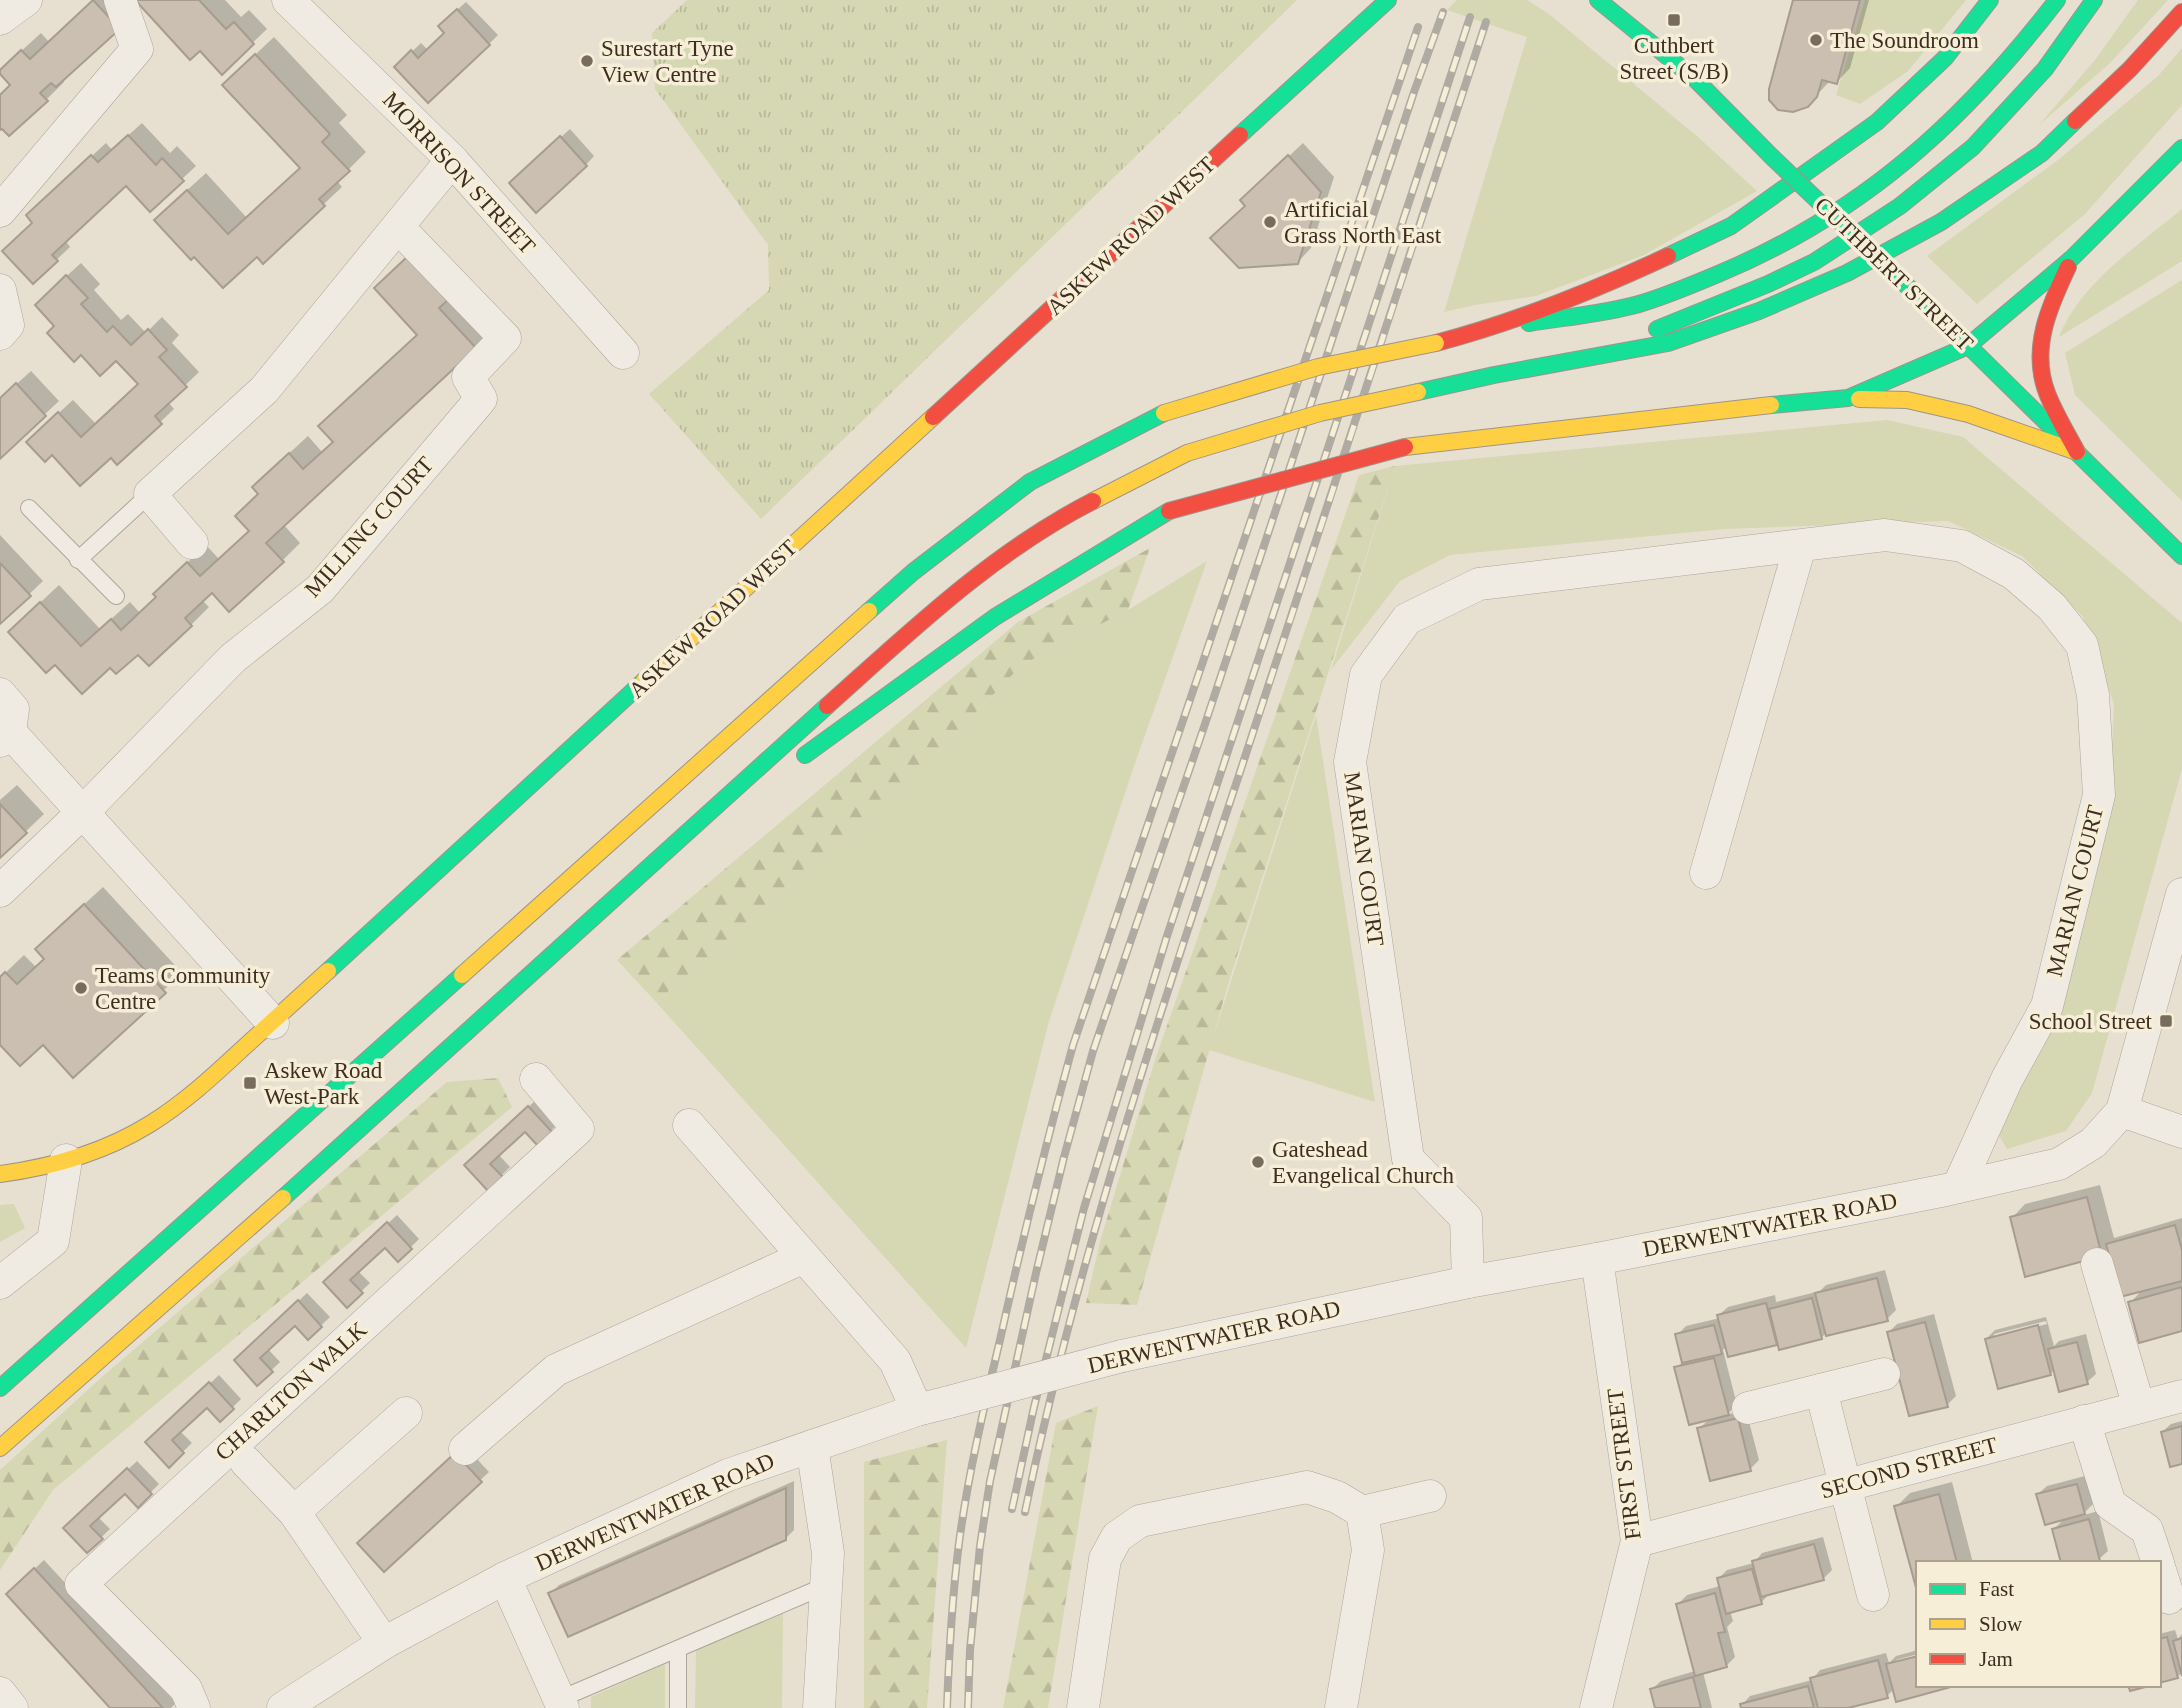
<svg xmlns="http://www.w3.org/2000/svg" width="2182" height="1708" font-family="'Times New Roman',serif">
<defs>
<pattern id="forest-firs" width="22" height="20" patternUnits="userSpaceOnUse" patternTransform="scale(1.75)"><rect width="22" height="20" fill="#d6d7b3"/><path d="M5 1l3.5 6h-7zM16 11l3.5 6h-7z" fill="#b9b99a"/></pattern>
<pattern id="park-tufts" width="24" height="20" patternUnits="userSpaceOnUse" patternTransform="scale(1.75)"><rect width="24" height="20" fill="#d6d7b3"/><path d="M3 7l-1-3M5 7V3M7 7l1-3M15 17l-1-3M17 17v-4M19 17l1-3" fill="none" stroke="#b9b99a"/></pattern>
</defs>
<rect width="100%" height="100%" fill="#e7e0d1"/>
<g fill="#d6d7b3">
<path d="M1457 0H1527L1549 14 1698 137 1757 191 1644 255 1536 296 1475 305 1444 312 1527 37 1447 10Z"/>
<path d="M1865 0H1966L1908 71 1860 104 1836 95Z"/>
<path d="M2138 0H2168L2110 63 2039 125 2095 60Z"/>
<path d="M2182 48V105L2085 214 1977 304 1927 256 2058 160 2158 76Z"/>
<path d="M2182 209V261L2059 337C2081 282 2138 246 2182 209Z"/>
<path d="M2182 280V501L2075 395 2065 353Z"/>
<path d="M1887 420 1963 437 2182 623V769L2092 1093 2066 1131 2007 1149 1998 1134 2110 792 2114 704 2083 617 2022 556 1948 521 1725 529 1450 555 1400 581 1331 670 1395 466Z"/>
<path d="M1207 561 1134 766 1049 1021 966 1348 656 1002 893 798 1022 665 1128 610Z"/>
<path d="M1316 715 1375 1102 1209 1050Z"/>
<path d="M14 1204 25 1228 0 1242V1205Z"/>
<path d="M783 1611 782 1708H695L696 1650Z"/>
<path d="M665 1664V1708H591V1697Z"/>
</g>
<g fill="url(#forest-firs)">
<path d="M1395 466 1229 981 1137 1305 1086 1303 1101 1238 1155 1060 1359 475Z"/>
<path d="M1150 548 1128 610 1022 665 893 798 656 1002 617 960 1018 622Z"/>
<path d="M498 1078 512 1107 53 1490 0 1570V1470L103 1376 447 1082Z"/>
<path d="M1098 1406 1048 1708H1003L1056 1423Z"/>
<path d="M947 1440 927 1708H864V1462Z"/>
</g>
<path fill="url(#park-tufts)" d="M687 0H1297L761 519 649 394 769 290 768 245 655 89 652 33Z"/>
<g fill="#0003" fill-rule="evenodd">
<path d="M94 0H128L62 79 64 82 46 100 0 128V94L12 84 18 54 41 33 49 42Z"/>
<path d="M140 0H225L241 17 249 10 267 29 222 72 200 49Z"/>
<path d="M1795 0H1869L1850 68 1837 82 1831 80 1807 105Z"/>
<path d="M466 2 498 35 489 44 396 67 421 43 428 50 446 33 449 17Z"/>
<path d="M274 37 347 115 339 123 366 152 337 181 342 187 263 261 257 255 174 202 206 173 247 218 301 168 242 67Z"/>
<path d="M142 123 170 153 177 146 196 166 182 179 126 183 65 240 70 247 33 282 34 222 42 202 106 143 112 150Z"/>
<path d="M570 129 594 156 586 165 520 174Z"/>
<path d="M1303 143 1334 177 1311 248 1298 262 1247 205 1256 187Z"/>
<path d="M426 240 493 329 283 524 300 543 282 561 212 591 202 600 209 607 191 625 138 652 116 672 28 614 59 585 100 629 130 602 140 613 158 596 173 576 206 545 219 559 250 530 260 494 272 469 308 436 322 452 334 441 419 334Z"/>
<path d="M81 263 100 284 94 290 121 320 128 314 146 333 162 317 179 335 172 343 199 372 168 402 174 409 117 463 111 456 42 428 73 400 96 424 140 384 117 358 57 326 50 291Z"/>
<path d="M31 371 59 401 0 456V399Z"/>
<path d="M0 535 43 581 0 622Z"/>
<path d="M17 785 44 814 0 856V800Z"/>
<path d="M103 887 182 973 73 1075 43 1043 0 1042V978L24 955 36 967 45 958 55 931Z"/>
<path d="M537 1099 560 1122 538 1143 525 1129 498 1154 510 1167 488 1189 475 1157Z"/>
<path d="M2100 1185 2114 1238 2182 1218V1329L2130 1303 2143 1289 2108 1248 2101 1255 2012 1218 2025 1204Z"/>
<path d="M397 1215 419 1239 398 1260 385 1246 358 1271 370 1283 347 1305 326 1282Z"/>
<path d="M1885 1270 1896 1310 1887 1319 1827 1332 1821 1338 1779 1342 1729 1355 1727 1346 1723 1350 1737 1405 1726 1415 1746 1410 1759 1460 1750 1469 1699 1429 1710 1418 1676 1368 1684 1361 1677 1335 1686 1326 1720 1318 1719 1315 1728 1307 1775 1295 1776 1302 1820 1291 1826 1285Z"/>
<path d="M307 1293 330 1317 308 1338 295 1324 268 1349 280 1362 258 1383 236 1360Z"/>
<path d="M1934 1314 1956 1396 1947 1405 1889 1332 1897 1324Z"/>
<path d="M2046 1317 2054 1346 2059 1341 2086 1334 2096 1374 2087 1382 2055 1369 2050 1374 1986 1339 1995 1330ZM2046 1321 2047 1324 1994 1338V1334Z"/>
<path d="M219 1375 241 1399 220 1420 207 1406 180 1431 192 1443 169 1465 148 1442Z"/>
<path d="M2182 1421V1462L2162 1432 2171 1424Z"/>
<path d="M464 1445 489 1472 384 1569Z"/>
<path d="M137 1461 159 1484 138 1505 125 1491 98 1517 110 1529 87 1551 66 1528Z"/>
<path d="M2085 1476 2093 1504 2081 1516 2098 1511 2108 1551 2099 1559 2089 1563H2063L2054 1529 2065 1518 2038 1494 2047 1486Z"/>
<path d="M794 1481V1530L785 1539 550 1594 559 1585Z"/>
<path d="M1952 1482 1973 1563H1918L1896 1507 1910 1493Z"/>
<path d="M1823 1537 1832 1570 1823 1579 1769 1594 1761 1603 1730 1611 1733 1621 1727 1627 1735 1657 1726 1666 1703 1672 1712 1708H1657L1652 1689 1661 1681 1695 1671 1678 1604 1687 1595 1720 1586 1718 1579 1727 1570 1754 1563 1762 1553Z"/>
<path d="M44 1560 176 1703 171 1708H113L8 1594Z"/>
<path d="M2175 1630 2178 1639 2182 1634V1672L2177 1677 2159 1682V1634Z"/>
<path d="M1918 1650V1654L1896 1660 1894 1689 1887 1696 1842 1708H1742V1705L1750 1696 1812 1680 1820 1670 1886 1653 1889 1663 1896 1656Z"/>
</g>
<g fill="#cbbfb2" stroke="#a89c90" stroke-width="2">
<path d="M93 0 120 29 56 87 51 83 40 93 48 101 9 136 2 129 0 130V95L10 85 0 74V70L21 50 30 59Z"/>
<path d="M137 0H199L226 29 234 22 254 44 222 75 200 51 190 60 136 1Z"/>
<path d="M1793 0H1860L1837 84 1822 80 1817 97 1808 107 1793 112 1778 110 1769 100V89Z"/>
<path d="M457 9 490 45 428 103 394 67 411 50 418 58 444 33 438 26Z"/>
<path d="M255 54 330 134 322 142 350 171 319 199 325 206 263 264 257 257 223 288 194 257 191 260 154 220 187 190 228 234 300 168 222 85Z"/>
<path d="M128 135 156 165 162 158 184 181 150 212 126 186 52 255 58 261 33 284 2 251 32 223 26 215 91 155 98 162Z"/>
<path d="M560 136 587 166 536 213 509 183Z"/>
<path d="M1288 155 1321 192 1298 264 1239 268 1210 238 1245 206 1240 200Z"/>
<path d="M407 257 448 300 439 308 476 348 266 543 284 562 229 612 212 593 185 618 192 626 149 666 138 655 116 674 110 668 82 694 55 665 46 673 8 632 40 602 81 646 111 619 121 630 156 597 153 594 187 562 200 576 249 531 235 516 258 494 252 487 289 453 303 469 333 442 318 426 417 335 374 288Z"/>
<path d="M66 275 88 298 81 304 107 332 113 326 131 345 148 329 167 350 159 357 187 387 155 416 162 424 117 465 111 458 80 486 52 455 45 462 26 442 58 412 81 437 138 384 116 361 100 376 81 355 74 362 47 333 54 326 35 305Z"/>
<path d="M16 383 46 416 0 459V398Z"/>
<path d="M0 563 31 596 0 624Z"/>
<path d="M0 804 27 833 0 858Z"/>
<path d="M84 904 166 993 73 1078 43 1045 20 1066 0 1045V977L5 972 17 984 44 959 35 949Z"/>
<path d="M528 1106 552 1132 538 1146 525 1132 490 1164 503 1177 488 1191 464 1165Z"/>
<path d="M2087 1197 2102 1256 2025 1277 2010 1217Z"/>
<path d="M387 1222 412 1249 398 1262 385 1248 350 1280 363 1293 347 1308 323 1282Z"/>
<path d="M2175 1225 2182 1250V1281L2120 1297 2106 1244Z"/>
<path d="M1877 1278 1888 1321 1826 1336 1815 1293Z"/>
<path d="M2182 1287V1331L2139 1343 2128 1302Z"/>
<path d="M1812 1298 1822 1339 1779 1350 1769 1309Z"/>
<path d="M298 1300 322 1327 308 1340 295 1326 260 1358 273 1372 257 1386 234 1360Z"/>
<path d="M1766 1303 1777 1345 1728 1357 1717 1315Z"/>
<path d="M1925 1322 1948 1407 1909 1416 1887 1332Z"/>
<path d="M1714 1325 1722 1354 1682 1363 1675 1334Z"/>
<path d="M2038 1325 2051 1375 1998 1389 1985 1339Z"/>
<path d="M2077 1342 2088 1384 2059 1392 2048 1349Z"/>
<path d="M1714 1358 1729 1415 1689 1425 1674 1367Z"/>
<path d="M209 1382 234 1409 220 1422 207 1408 172 1440 184 1453 169 1468 145 1442Z"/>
<path d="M1738 1418 1751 1471 1710 1481 1697 1428Z"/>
<path d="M2182 1426V1464L2170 1467 2161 1432Z"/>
<path d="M455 1453 482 1482 384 1572 357 1543Z"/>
<path d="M127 1468 152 1494 138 1508 125 1494 90 1526 103 1539 87 1553 63 1528Z"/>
<path d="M2077 1484 2085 1514 2045 1525 2036 1494Z"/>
<path d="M786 1488V1540L568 1637 548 1593Z"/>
<path d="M1939 1494 1957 1563H1918V1595L1894 1506Z"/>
<path d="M2089 1519 2100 1561 2061 1563 2052 1529Z"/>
<path d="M1814 1544 1824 1580 1761 1597 1752 1561Z"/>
<path d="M34 1568 163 1708H110L6 1594Z"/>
<path d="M1752 1569 1762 1604 1726 1614 1717 1578Z"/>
<path d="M1715 1593 1725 1632 1718 1633 1727 1667 1695 1676 1676 1604Z"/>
<path d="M2167 1637 2178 1678 2159 1683V1639Z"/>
<path d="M2182 1638V1676L2173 1641Z"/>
<path d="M1918 1656V1685H1958L1896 1702 1886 1664Z"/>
<path d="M1878 1660 1888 1698 1848 1708H1818L1810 1678Z"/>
<path d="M1693 1677 1701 1708H1655L1650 1689Z"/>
<path d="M2128 1685H2153L2130 1691Z"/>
<path d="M1808 1686 1814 1708H1741L1740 1704Z"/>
</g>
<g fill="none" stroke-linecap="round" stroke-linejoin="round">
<defs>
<g id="lane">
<path d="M29 508 116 596"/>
<path d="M78 560 150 494"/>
<path d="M678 1649V1708"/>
<path d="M560 1699 827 1585"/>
</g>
<g id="street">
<path d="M288 0 452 160 623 353"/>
<path d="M0 19 26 0"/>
<path d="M0 211 137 49 120 0"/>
<path d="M0 290 8 325 0 334"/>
<path d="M192 543 150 494 264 390 452 160"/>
<path d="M0 694 13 709 10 732"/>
<path d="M0 741 10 732 273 1023"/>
<path d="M1706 873 1800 546"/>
<path d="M0 891 83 812 233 658 320 589 481 399 468 377 505 338 398 227"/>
<path d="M2122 1111 2182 894"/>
<path d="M689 1125 895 1361 917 1410"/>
<path d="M2097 1264 2139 1407"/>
<path d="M1468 1282 1466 1218 1408 1159 1350 762 1366 675 1407 619 1479 584 1885 535 1962 546 2014 574 2052 607 2082 645 2093 695 2099 795 2047 1006 2007 1079 1958 1187"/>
<path d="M0 1283 53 1241 66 1160"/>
<path d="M1122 1356 1468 1282 1597 1259 1946 1190 2059 1164 2093 1143 2122 1111 2182 1132"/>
<path d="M1821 1390 1873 1595"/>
<path d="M1748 1408 1884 1374"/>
<path d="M2084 1421 2110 1504 2147 1530 2158 1563"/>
<path d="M812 1446 828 1553 819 1708"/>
<path d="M465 1449 556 1370 804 1257"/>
<path d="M246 1462 294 1512 384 1643"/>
<path d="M294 1512 406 1413"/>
<path d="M1362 1512 1430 1496"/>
<path d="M1637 1541 2182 1396"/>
<path d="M2159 1567 2169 1598"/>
<path d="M505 1578 563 1708"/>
<path d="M0 1693 12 1708"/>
<path d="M194 1708 186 1689 81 1584 578 1129 536 1079"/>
<path d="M283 1708 384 1643 505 1578 728 1475 917 1410 949 1402"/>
<path d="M1083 1708 1105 1559 1117 1537 1140 1521 1307 1487 1337 1497 1362 1512 1368 1550 1341 1708"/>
<path d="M1596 1708 1637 1541 1597 1259"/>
</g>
<g id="fast">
<path d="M1598 0 1695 79 1772 157"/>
<path d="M1240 135 1388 0"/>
<path d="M1668 256 1731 226 1877 122 1945 58 1990 0"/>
<path d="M1925 303 2182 556"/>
<path d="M1529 323C1566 317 1603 314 1639 304 1666 296 1692 285 1718 274 1862 214 1963 122 2057 0"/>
<path d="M1657 329 1768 284 1814 262 1900 206 1973 147 2045 69 2094 0"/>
<path d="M1418 392 1494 375 1668 343 1759 311 1847 273 1941 222 2042 153 2075 121"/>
<path d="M1771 405 1848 398 1968 346 2071 259 2182 148"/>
<path d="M869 611 913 572 1030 482 1164 413"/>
<path d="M805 755 995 617 1169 511"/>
<path d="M328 971 644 681"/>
<path d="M283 1198 827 706"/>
<path d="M0 1388 462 975"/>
</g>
<g id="slow">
<path d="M1859 399 1907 400 1968 414 2077 452"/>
<path d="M1405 447 1771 405"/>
<path d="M1093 501 1187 453"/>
<path d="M644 681 933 417"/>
<path d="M462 975 869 611"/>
<path d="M0 1174C53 1167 105 1152 150 1124 184 1103 213 1076 241 1050 270 1024 299 997 328 971"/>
<path d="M0 1448 283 1198"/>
</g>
<g id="jam">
<path d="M2075 121 2130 69 2182 12"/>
<path d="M2068 267C2049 307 2030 349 2047 393 2055 414 2067 433 2077 452"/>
<path d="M1436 343C1516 322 1593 291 1668 256"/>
<path d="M933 417 1240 135"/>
<path d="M827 706C911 631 993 552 1093 501"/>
</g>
</defs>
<use href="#lane" stroke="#ada599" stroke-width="18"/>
<use href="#street" stroke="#ada599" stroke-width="33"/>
<use href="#fast" stroke="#9c958a" stroke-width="18"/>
<use href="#slow" stroke="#9c958a" stroke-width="18"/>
<use href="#jam" stroke="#9c958a" stroke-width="18"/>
<use href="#lane" stroke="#efebe3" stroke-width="16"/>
<use href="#street" stroke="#efebe3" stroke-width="32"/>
<use href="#fast" stroke="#16e098" stroke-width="16"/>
<use href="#slow" stroke="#ffcf43" stroke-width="16"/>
<use href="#jam" stroke="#f24e42" stroke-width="16"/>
<defs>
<g id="rail">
<path d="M1012 1509 1034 1407 1084 1208 1167 936 1470 17"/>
<path d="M1025 1512C1077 1260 1158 1018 1239 775 1322 524 1404 273 1486 22"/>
<path d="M947 1708C949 1653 952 1598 959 1543 968 1475 984 1407 1000 1340 1022 1241 1046 1143 1073 1045L1418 27"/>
<path d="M968 1708 970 1650 980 1546 990 1481 1036 1273 1064 1157 1093 1051 1205 724 1414 92 1443 12"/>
</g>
</defs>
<use href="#rail" stroke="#afaaa2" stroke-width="8"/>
<use href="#rail" stroke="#f7eed8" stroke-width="5" stroke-dasharray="16" stroke-linecap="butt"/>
<defs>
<path id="street-bridge" d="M949 1402 1122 1356"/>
<path id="fast-bridge" d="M1772 157 1925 303"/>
<g id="slow-bridge">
<path d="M1164 413 1318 367 1436 343"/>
<path d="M1187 453 1320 413 1418 392"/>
</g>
<path id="jam-bridge" d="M1169 511 1405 447"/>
</defs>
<use href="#street-bridge" stroke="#ada599" stroke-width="33" stroke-linecap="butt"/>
<use href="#fast-bridge" stroke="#9c958a" stroke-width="18" stroke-linecap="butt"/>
<use href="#slow-bridge" stroke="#9c958a" stroke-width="18" stroke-linecap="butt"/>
<use href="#jam-bridge" stroke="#9c958a" stroke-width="18" stroke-linecap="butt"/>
<use href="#street-bridge" stroke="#efebe3" stroke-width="32"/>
<use href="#fast-bridge" stroke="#16e098" stroke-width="16"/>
<use href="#slow-bridge" stroke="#ffcf43" stroke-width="16"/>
<use href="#jam-bridge" stroke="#f24e42" stroke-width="16"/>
</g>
<g fill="#786c5e" stroke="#f7eed8" stroke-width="2.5">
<rect x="1667" y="13" width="14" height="14" rx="3.5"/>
<circle cx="1816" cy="40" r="7"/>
<circle cx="587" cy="61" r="7"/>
<circle cx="1270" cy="222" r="7"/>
<circle cx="81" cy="988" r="7"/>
<rect x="2159" y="1014" width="14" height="14" rx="3.5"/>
<rect x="243" y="1076" width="14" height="14" rx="3.5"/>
<circle cx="1258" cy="1162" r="7"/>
</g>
<g text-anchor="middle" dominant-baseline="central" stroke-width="7" stroke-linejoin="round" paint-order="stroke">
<g font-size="23" fill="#3d2e20" stroke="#f7eed8" text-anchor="start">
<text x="1830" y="40">The Soundroom</text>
<text x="1674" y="45" text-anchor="middle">Cuthbert<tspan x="1674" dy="26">Street (S/B)</tspan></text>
<text x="601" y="48">Surestart Tyne<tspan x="601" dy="26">View Centre</tspan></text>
<text x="1284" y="209">Artificial<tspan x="1284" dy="26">Grass North East</tspan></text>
<text x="95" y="975">Teams Community<tspan x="95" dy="26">Centre</tspan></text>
<text x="2152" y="1021" text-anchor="end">School Street</text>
<text x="264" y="1070">Askew Road<tspan x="264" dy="26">West-Park</tspan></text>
<text x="1272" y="1149">Gateshead<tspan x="1272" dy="26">Evangelical Church</tspan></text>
</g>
<g font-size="23" fill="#3d2e20" stroke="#f7eed8">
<text transform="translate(459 173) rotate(47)">MORRISON STREET</text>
<text transform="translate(1131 236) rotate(-43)">ASKEW ROAD WEST</text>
<text transform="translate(1894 274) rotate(44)">CUTHBERT STREET</text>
<text transform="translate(369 527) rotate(-48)">MILLING COURT</text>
<text transform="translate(713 619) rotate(-43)">ASKEW ROAD WEST</text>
<text transform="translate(1364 859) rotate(82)">MARIAN COURT</text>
<text transform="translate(2075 891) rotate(-76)">MARIAN COURT</text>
<text transform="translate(1770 1225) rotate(-11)">DERWENTWATER ROAD</text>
<text transform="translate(1214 1337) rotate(-13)">DERWENTWATER ROAD</text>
<text transform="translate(291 1391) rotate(-42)">CHARLTON WALK</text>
<text transform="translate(1624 1464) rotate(-97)">FIRST STREET</text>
<text transform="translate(1909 1468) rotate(-15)">SECOND STREET</text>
<text transform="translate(655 1512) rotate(-24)">DERWENTWATER ROAD</text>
</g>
</g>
<rect x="1916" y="1561" width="245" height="126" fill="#f7eed8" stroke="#ada18e" stroke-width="2"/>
<rect x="1930" y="1584" width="35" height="10" fill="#16e098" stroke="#ada18e" stroke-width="2"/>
<text x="1979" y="1596" font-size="21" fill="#3d2e20">Fast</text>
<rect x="1930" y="1619" width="35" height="10" fill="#ffcf43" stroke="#ada18e" stroke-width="2"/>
<text x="1979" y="1631" font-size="21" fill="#3d2e20">Slow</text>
<rect x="1930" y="1654" width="35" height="10" fill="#f24e42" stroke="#ada18e" stroke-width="2"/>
<text x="1979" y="1666" font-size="21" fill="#3d2e20">Jam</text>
</svg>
